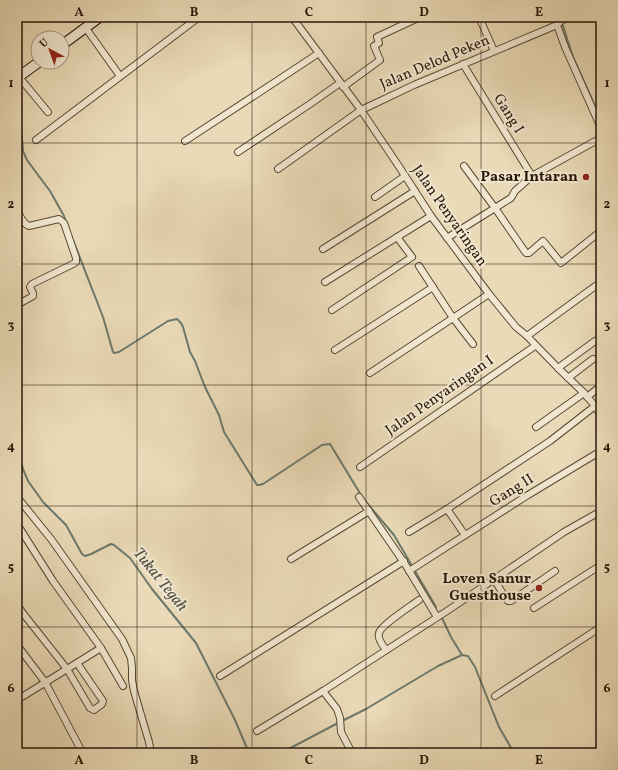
<svg xmlns="http://www.w3.org/2000/svg" width="618" height="770" font-family="Vollkorn,serif">
<rect width="100%" height="100%" fill="#eadab7"/>
<filter id="stains"><feTurbulence type="fractalNoise" baseFrequency=".005" numOctaves="4"/><feColorMatrix values="0 0 0 0 .2 0 0 0 0 .09 0 0 0 0 .02 0 0 0 .5 -.17"/></filter>
<radialGradient id="worn" r=".72"><stop offset=".6" stop-color="#630" stop-opacity="0"/><stop offset="1" stop-color="#630" stop-opacity=".3"/></radialGradient>
<g fill="none" stroke-linecap="round" stroke-linejoin="round">
<g stroke="#6c796c" stroke-width="2">
<path d="M562 23 573 57 595 106"/>
<path d="M598 112 601 119"/>
<path d="M17 119 21 127 23 151 27 160 38 175 50 191 64 216 66 222"/>
<path d="M73 240 103 317 113 352 114 353 119 352 168 321 177 319 181 323 183 327 190 352 195 361 205 387 219 415 224 432 257 485H259L263 484 322 445 330 444 361 495"/>
<path d="M17 448 23 469 28 481 43 502 66 525 82 554 85 556 91 554 111 544 114 545 130 558 152 589 196 643 235 720 249 753"/>
<path d="M366 502 394 535 436 607"/>
<path d="M442 618 451 637 462 655"/>
<path d="M342 721 366 709 438 666 462 655 468 656 475 667 499 727 514 753"/>
<path d="M281 753 338 723"/>
</g>
<defs>
<g id="street">
<path d="M292 17 361 110 400 168 431 216 489 294 516 327 527 336 558 368 584 393 595 406 601 416"/>
<path d="M479 17 494 51"/>
<path d="M562 20 573 17"/>
<path d="M557 25 565 47 601 128"/>
<path d="M85 27 120 76"/>
<path d="M463 64 532 176"/>
<path d="M19 77 48 112"/>
<path d="M343 87 380 60 374 46 379 43 377 37 420 17"/>
<path d="M594 112 601 108"/>
<path d="M36 140 199 17"/>
<path d="M185 141 269 86 319 53"/>
<path d="M238 152 310 104 340 83"/>
<path d="M464 166 495 208 511 198 515 191 532 176 601 138"/>
<path d="M278 169 361 110 374 104 414 85 557 25 562 20"/>
<path d="M375 197 405 176"/>
<path d="M17 210C20 216 23 224 29 226L59 219 64 223 76 258V262L73 264 32 284 30 287 33 293V296L17 305"/>
<path d="M447 238 495 208 508 227 526 253H529L543 241 561 263 601 231"/>
<path d="M323 249 415 191"/>
<path d="M419 266 453 318 473 344"/>
<path d="M325 282 431 216"/>
<path d="M332 310 412 257 397 237"/>
<path d="M527 336 601 282"/>
<path d="M335 350 433 287"/>
<path d="M558 368 595 341"/>
<path d="M370 373 453 318 489 294"/>
<path d="M568 378 593 359"/>
<path d="M587 397 601 386"/>
<path d="M536 427 584 393"/>
<path d="M360 467 535 346"/>
<path d="M17 497 51 539 122 639 131 658 132 668V680L134 691 149 742 151 753"/>
<path d="M359 497 405 564 437 617"/>
<path d="M447 509 465 535"/>
<path d="M17 524 53 581 101 648 123 686"/>
<path d="M409 532 447 509 550 441 595 406"/>
<path d="M291 559 369 511"/>
<path d="M409 571 528 495 601 451"/>
<path d="M494 579 506 599 508 601H511L555 571"/>
<path d="M17 604 22 612 67 669 90 708 94 710 102 704 103 701 77 663"/>
<path d="M534 608 601 565"/>
<path d="M17 645 45 682 81 750"/>
<path d="M386 650C383 646 377 638 379 633 381 625 411 606 419 600"/>
<path d="M220 676 404 561"/>
<path d="M323 691 337 709 340 718 341 732 352 753"/>
<path d="M495 696 601 627"/>
<path d="M17 700 101 648"/>
<path d="M257 731 323 691 447 611 564 532 601 511"/>
</g>
<g id="secondary">
<path d="M62 45 100 17"/>
<path d="M17 78 39 62"/>
</g>
</defs>
<use href="#street" stroke="#594834" stroke-width="8"/>
<use href="#secondary" stroke="#291709" stroke-width="11"/>
<use href="#street" stroke="#f1e7d0" stroke-width="6"/>
<use href="#secondary" stroke="#f1e7d0" stroke-width="9"/>
</g>
<path fill="none" stroke="#291709" stroke-width="1" stroke-opacity="0.55" d="M137 17V753M252 17V753M366 17V753M481 17V753M17 143H601M17 264H601M17 385H601M17 506H601M17 627H601"/>
<g fill="#8f2418" stroke="#f1e7d0" stroke-width="1.5">
<circle cx="586" cy="177" r="4"/>
<circle cx="539" cy="588" r="4"/>
</g>
<g text-anchor="middle" dominant-baseline="central" stroke-width="4" stroke-linejoin="round" paint-order="stroke">
<g font-size="15" fill="#291709" stroke="#f1e7d0">
<text transform="translate(435 63) rotate(-23)">Jalan Delod Peken</text>
<text transform="translate(508 114) rotate(58)">Gang I</text>
<text transform="translate(449 216) rotate(55)">Jalan Penyaringan</text>
<text transform="translate(440 396) rotate(-35)">Jalan Penyaringan I</text>
<text transform="translate(512 491) rotate(-32)">Gang II</text>
</g>
<g font-size="15" font-weight="bold" fill="#291709" stroke="#f1e7d0" text-anchor="end">
<text x="578" y="177">Pasar Intaran</text>
<text x="531" y="579">Loven Sanur<tspan x="531" dy="17">Guesthouse</tspan></text>
</g>
<g font-size="16" font-style="italic" fill="#505043" stroke="#f1e7d0">
<text transform="translate(160 580) rotate(51)">Tukat Tegah</text>
</g>
</g>
<rect width="618" height="770" fill="none" stroke="#eadab7" stroke-width="44"/>
<g transform="translate(50 50) rotate(319)"><circle r="19" fill="#f1e7d0" stroke="#a19480"/>
<path d="M0-3L7 15L0 10L-7 15Z" fill="#8f2418"/>
<text y="-6" font-size="11" font-weight="bold" text-anchor="middle" fill="#291709">U</text>
</g>
<rect x="22" y="22" width="574" height="726" fill="none" stroke="#291709" stroke-width="1.5"/>
<g font-size="13" text-anchor="middle" font-weight="bold" fill="#291709">
<text x="79" y="16">A</text>
<text x="194" y="16">B</text>
<text x="309" y="16">C</text>
<text x="424" y="16">D</text>
<text x="539" y="16">E</text>
<text x="11" y="87">1</text>
<text x="607" y="87">1</text>
<text x="11" y="208">2</text>
<text x="607" y="208">2</text>
<text x="11" y="329">3</text>
<text x="607" y="329">3</text>
<text x="11" y="450">4</text>
<text x="607" y="450">4</text>
<text x="11" y="571">5</text>
<text x="607" y="571">5</text>
<text x="11" y="692">6</text>
<text x="607" y="692">6</text>
<text x="79" y="764">A</text>
<text x="194" y="764">B</text>
<text x="309" y="764">C</text>
<text x="424" y="764">D</text>
<text x="539" y="764">E</text>
</g>
<rect width="100%" height="100%" filter="url(#stains)"/>
<rect width="100%" height="100%" fill="url(#worn)"/>
</svg>
